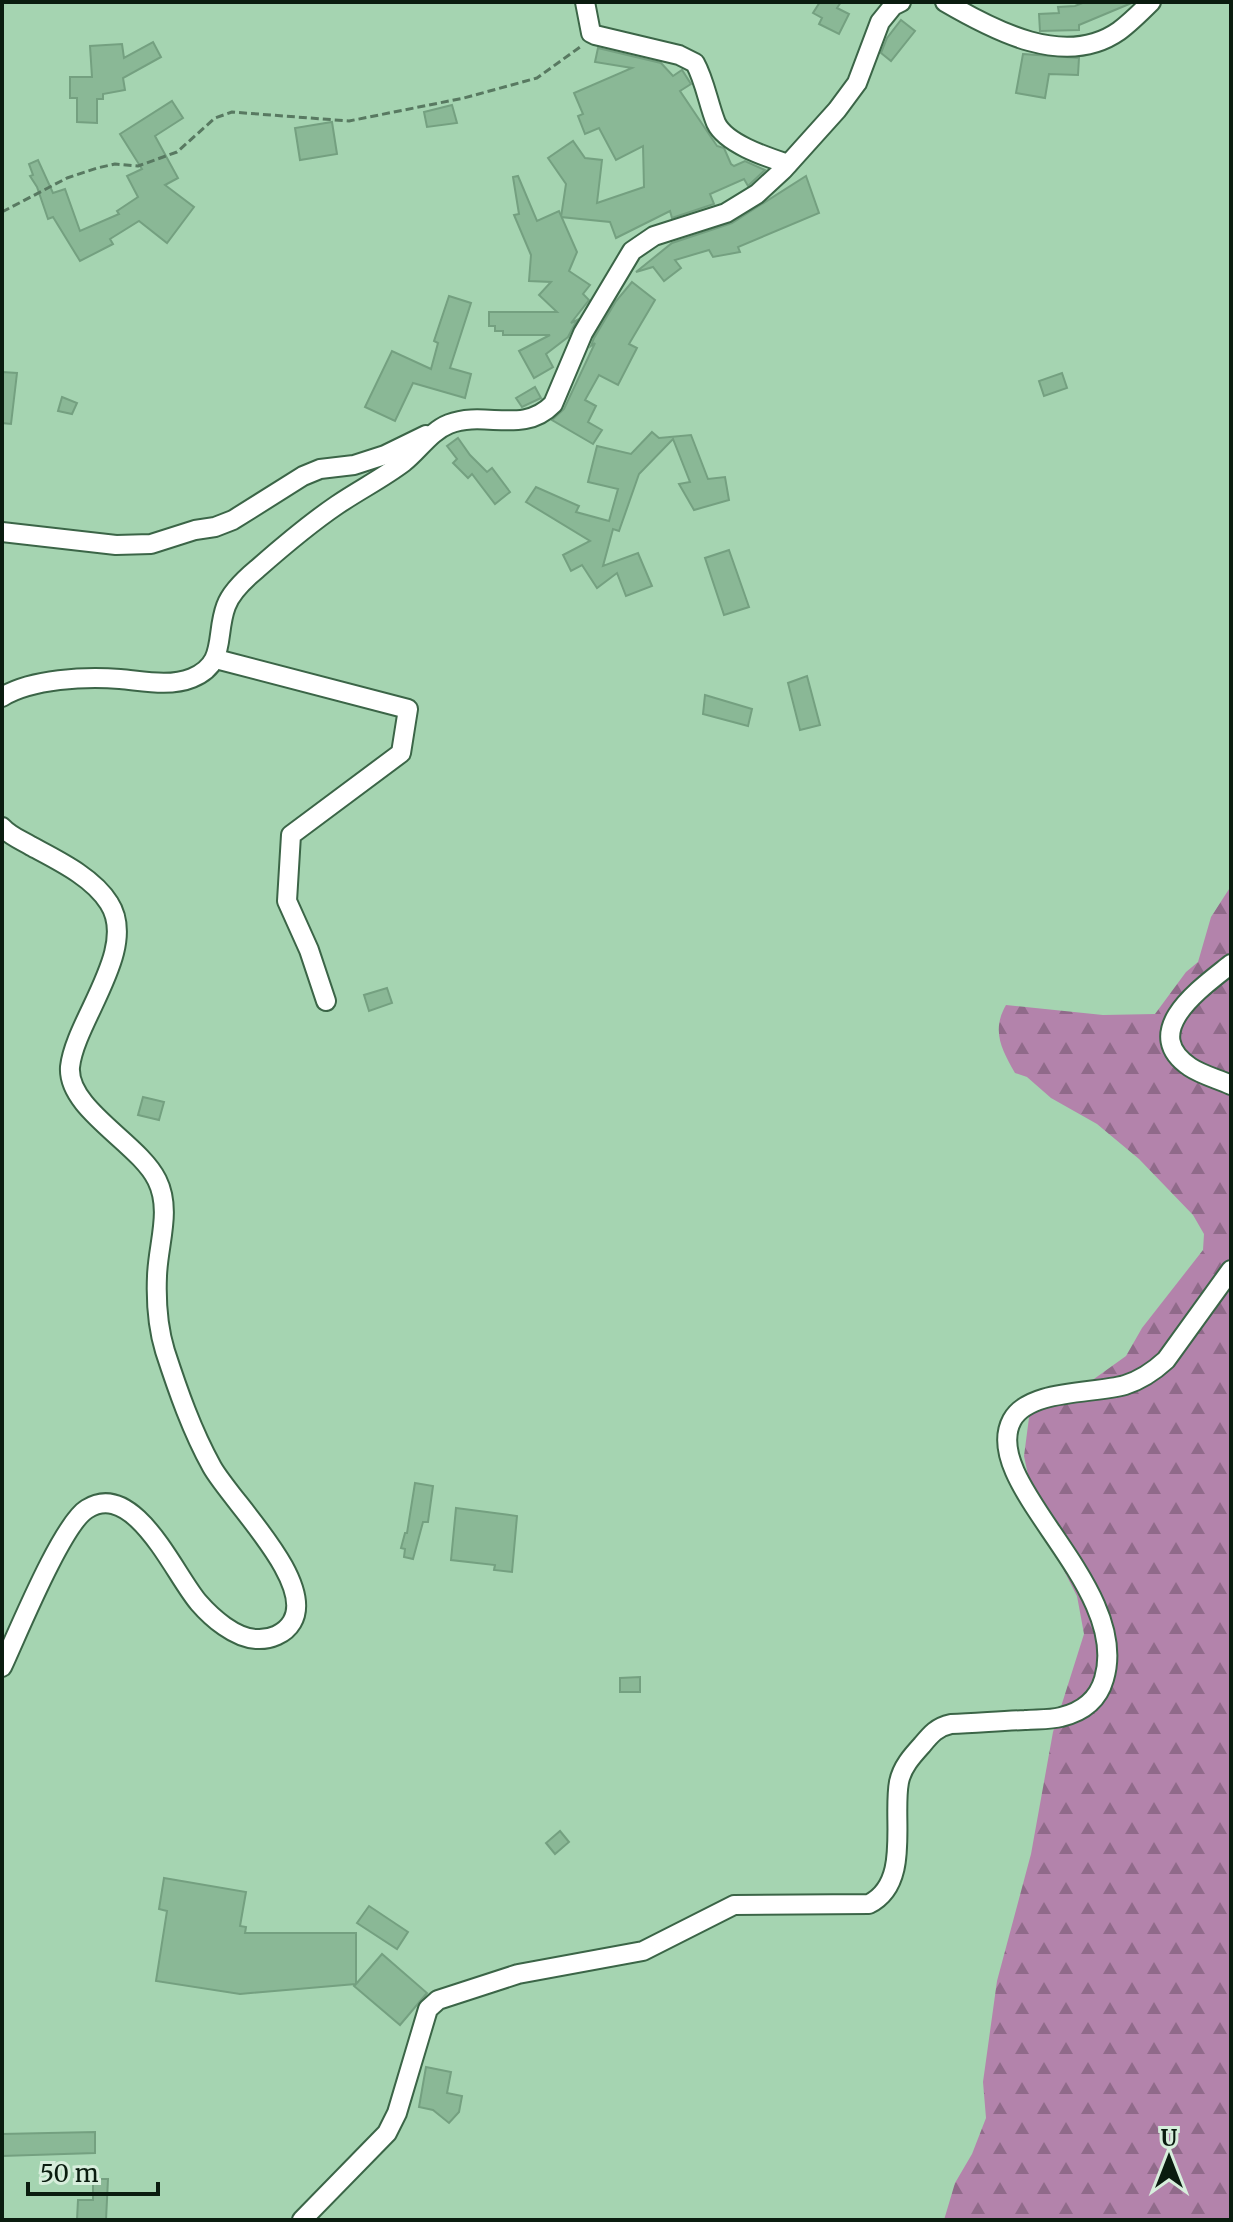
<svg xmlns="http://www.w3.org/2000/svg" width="1233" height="2222" font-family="Merriweather,serif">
<defs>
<pattern id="forest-firs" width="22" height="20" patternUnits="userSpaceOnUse" patternTransform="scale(2)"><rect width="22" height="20" fill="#b383ab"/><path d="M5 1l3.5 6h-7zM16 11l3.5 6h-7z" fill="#906a8a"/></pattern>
</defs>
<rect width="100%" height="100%" fill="#a5d4b1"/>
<path fill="url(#forest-firs)" d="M1231 886V2220H944L955 2183 972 2154 986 2118 983 2082 997 1981 1031 1854 1053 1732 1084 1634 1077 1596 1037 1518 1024 1456 1030 1410 1066 1399 1126 1356 1142 1328 1203 1250 1204 1234 1193 1215 1139 1159 1097 1124 1051 1098 1027 1077 1015 1073C1002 1050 991 1031 1006 1005L1103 1015 1155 1014 1186 972 1198 962 1211 917Z"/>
<g fill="#8ab896" stroke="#74a080" stroke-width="2">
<path d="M820 2H841L837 8 849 14 839 34 819 24 822 18 813 13Z"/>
<path d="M1085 2H1134L1079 25V30L1040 31 1039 14 1059 13 1058 7 1075 6Z"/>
<path d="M901 20 915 31 891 61 881 53 887 38Z"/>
<path d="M153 42 161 57 123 78 125 90 103 94V99H97V123L77 122V98H70V77H92L90 46 122 44 124 58Z"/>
<path d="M598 48 661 63 673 76 682 70 691 84 680 91 717 146 724 148 731 164 734 166 745 161 765 170 748 186 744 179 710 194 714 204 672 218 670 211 616 238 610 222 561 217 566 184 548 158 573 141 585 158 602 160 597 203 644 187 643 146 616 160 599 128 585 134 578 116 583 114 574 93 632 68 595 62Z"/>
<path d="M1023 54 1079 58 1078 75 1049 74 1045 98 1016 93Z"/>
<path d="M172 101 183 118 155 136 178 178 165 185 194 207 167 243 139 221 110 239 113 244 80 261 53 217 48 219 37 187 30 176 33 175 29 164 38 160 53 193 65 189 80 231 119 214 117 211 138 197 127 176 142 169 120 134Z"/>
<path d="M452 105 457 123 427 127 424 112Z"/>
<path d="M332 122 337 154 300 160 295 128Z"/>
<path d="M518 176 537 221 559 211 577 252 569 271 590 285 583 294 589 300 571 323 577 320 568 337 546 354 553 367 534 378 519 351 550 335H503V331H495V326H489V312H557L539 295 551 282 529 281 531 255 514 215 519 214 513 177Z"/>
<path d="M806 176 819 213 738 247 740 252 713 257 709 250 675 260 681 268 664 281 653 267 636 272 672 243 732 223Z"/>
<path d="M632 282 655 300 629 344 637 348 618 385 599 375 585 400 596 406 588 422 602 430 593 444 552 420 564 409 595 343 591 346 594 338 616 301Z"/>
<path d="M449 296 471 303 450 368 471 374 465 398 413 383 395 421 365 407 392 351 431 369 438 343 434 341Z"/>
<path d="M2 372 17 373 11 424 2 423Z"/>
<path d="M1062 373 1067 388 1044 396 1039 381Z"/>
<path d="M535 387 541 398 522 407 516 398Z"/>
<path d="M62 397 77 403 72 414 58 411Z"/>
<path d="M652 432 659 438 691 435 708 479 725 477 729 500 694 510 679 484 690 482 673 439 639 474 619 531 613 529 603 566 638 553 652 586 626 596 617 573 597 588 582 565 571 571 563 555 590 541 526 502 536 487 579 506 576 512 609 521 618 489 588 482 597 446 631 454Z"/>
<path d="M458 438 470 455 487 472 492 468 510 492 495 504 472 474 468 478 453 463 457 459 447 446Z"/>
<path d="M729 550 749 607 724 615 705 558Z"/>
<path d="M807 676 820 725 800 730 788 683Z"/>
<path d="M705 695 752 709 748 726 703 714Z"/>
<path d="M387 988 392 1003 369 1011 364 995Z"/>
<path d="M143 1097 164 1102 159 1120 138 1115Z"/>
<path d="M415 1483 433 1486 428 1522H423L413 1559 404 1557 405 1549 401 1548 405 1533H407Z"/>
<path d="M456 1508 517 1516 512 1572 494 1570 495 1565 451 1560Z"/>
<path d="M640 1677V1692H620V1678Z"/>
<path d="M560 1831 569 1842 555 1854 546 1843Z"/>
<path d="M164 1878 246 1892 240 1926 246 1927 245 1933H356V1984L382 1954 427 1993 400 2025 354 1986 356 1984 240 1994 156 1981 167 1911 159 1909Z"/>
<path d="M369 1906 408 1932 397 1949 357 1923Z"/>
<path d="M426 2067 451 2072 447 2093 462 2096 459 2112 449 2123 433 2110 419 2107Z"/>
<path d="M95 2132V2153L2 2156V2134Z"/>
<path d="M93 2179H108L106 2220H77L78 2200H93Z"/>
</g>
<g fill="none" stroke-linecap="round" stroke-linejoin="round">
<defs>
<g id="minor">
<path d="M585 2 591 33 595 35 679 55 695 63C705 81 708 103 716 123 726 144 767 157 788 164"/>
<path d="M945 2C993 30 1065 69 1119 31 1130 23 1141 12 1151 2"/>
<path d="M2 532 116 545 151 544 195 530 215 527 233 520 303 476 320 469 354 465 385 455 426 435"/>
<path d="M216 659 408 709 401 753 291 835 287 901 309 950 326 1001"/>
<path d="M2 697C31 679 86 676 120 679 143 681 170 687 192 678 227 664 215 635 226 606 231 592 245 579 257 569 282 547 309 524 337 505 359 490 383 478 404 462 419 450 431 431 449 424 485 410 523 435 553 404L583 333 632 251 654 236 726 213 757 194 783 170 837 110 857 83 880 22 893 6 901 2"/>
<path d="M2 827C10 836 21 840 31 846 57 860 93 877 109 903 139 949 75 1020 70 1067 67 1109 139 1143 157 1180 172 1210 158 1244 157 1276 156 1300 158 1328 165 1351 178 1391 192 1431 212 1467 231 1501 316 1582 292 1622 285 1634 270 1640 256 1639 235 1638 212 1618 199 1603 175 1576 135 1479 87 1509 62 1524 17 1635 2 1667"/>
<path d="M1231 964C1204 986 1137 1031 1190 1067 1202 1075 1218 1079 1231 1085"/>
<path d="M302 2220 387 2133 397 2113 428 2009 438 2000 518 1974 643 1951 734 1905 869 1904C911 1883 892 1819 899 1782 902 1767 912 1756 922 1745 931 1734 937 1727 951 1724 976 1723 1000 1721 1025 1720 1036 1719 1050 1720 1061 1717 1082 1712 1098 1700 1104 1679 1132 1586 978 1483 1012 1420 1029 1389 1094 1394 1125 1385 1141 1380 1154 1371 1166 1360L1231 1270"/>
</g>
</defs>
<use href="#minor" stroke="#3b6547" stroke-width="22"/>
<path stroke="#587961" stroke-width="3" stroke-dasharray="8 4" stroke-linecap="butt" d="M2 212 67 178 97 168 115 164 138 166 177 152 215 118 232 112 349 121 464 98 537 78 580 47"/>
<use href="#minor" stroke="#fff" stroke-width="18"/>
</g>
<rect width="1233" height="2222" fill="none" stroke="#0a1c0f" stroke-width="8"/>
<g transform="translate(1169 2158)" stroke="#d7eedc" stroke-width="6" paint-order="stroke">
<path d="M0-6L14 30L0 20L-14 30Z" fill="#0a1c0f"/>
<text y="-12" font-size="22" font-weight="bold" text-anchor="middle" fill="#0a1c0f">U</text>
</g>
<path d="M28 2182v12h130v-12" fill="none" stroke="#0a1c0f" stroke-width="4"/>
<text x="40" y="2182" font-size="24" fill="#0a1c0f" stroke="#d7eedc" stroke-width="6" paint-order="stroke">50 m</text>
</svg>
